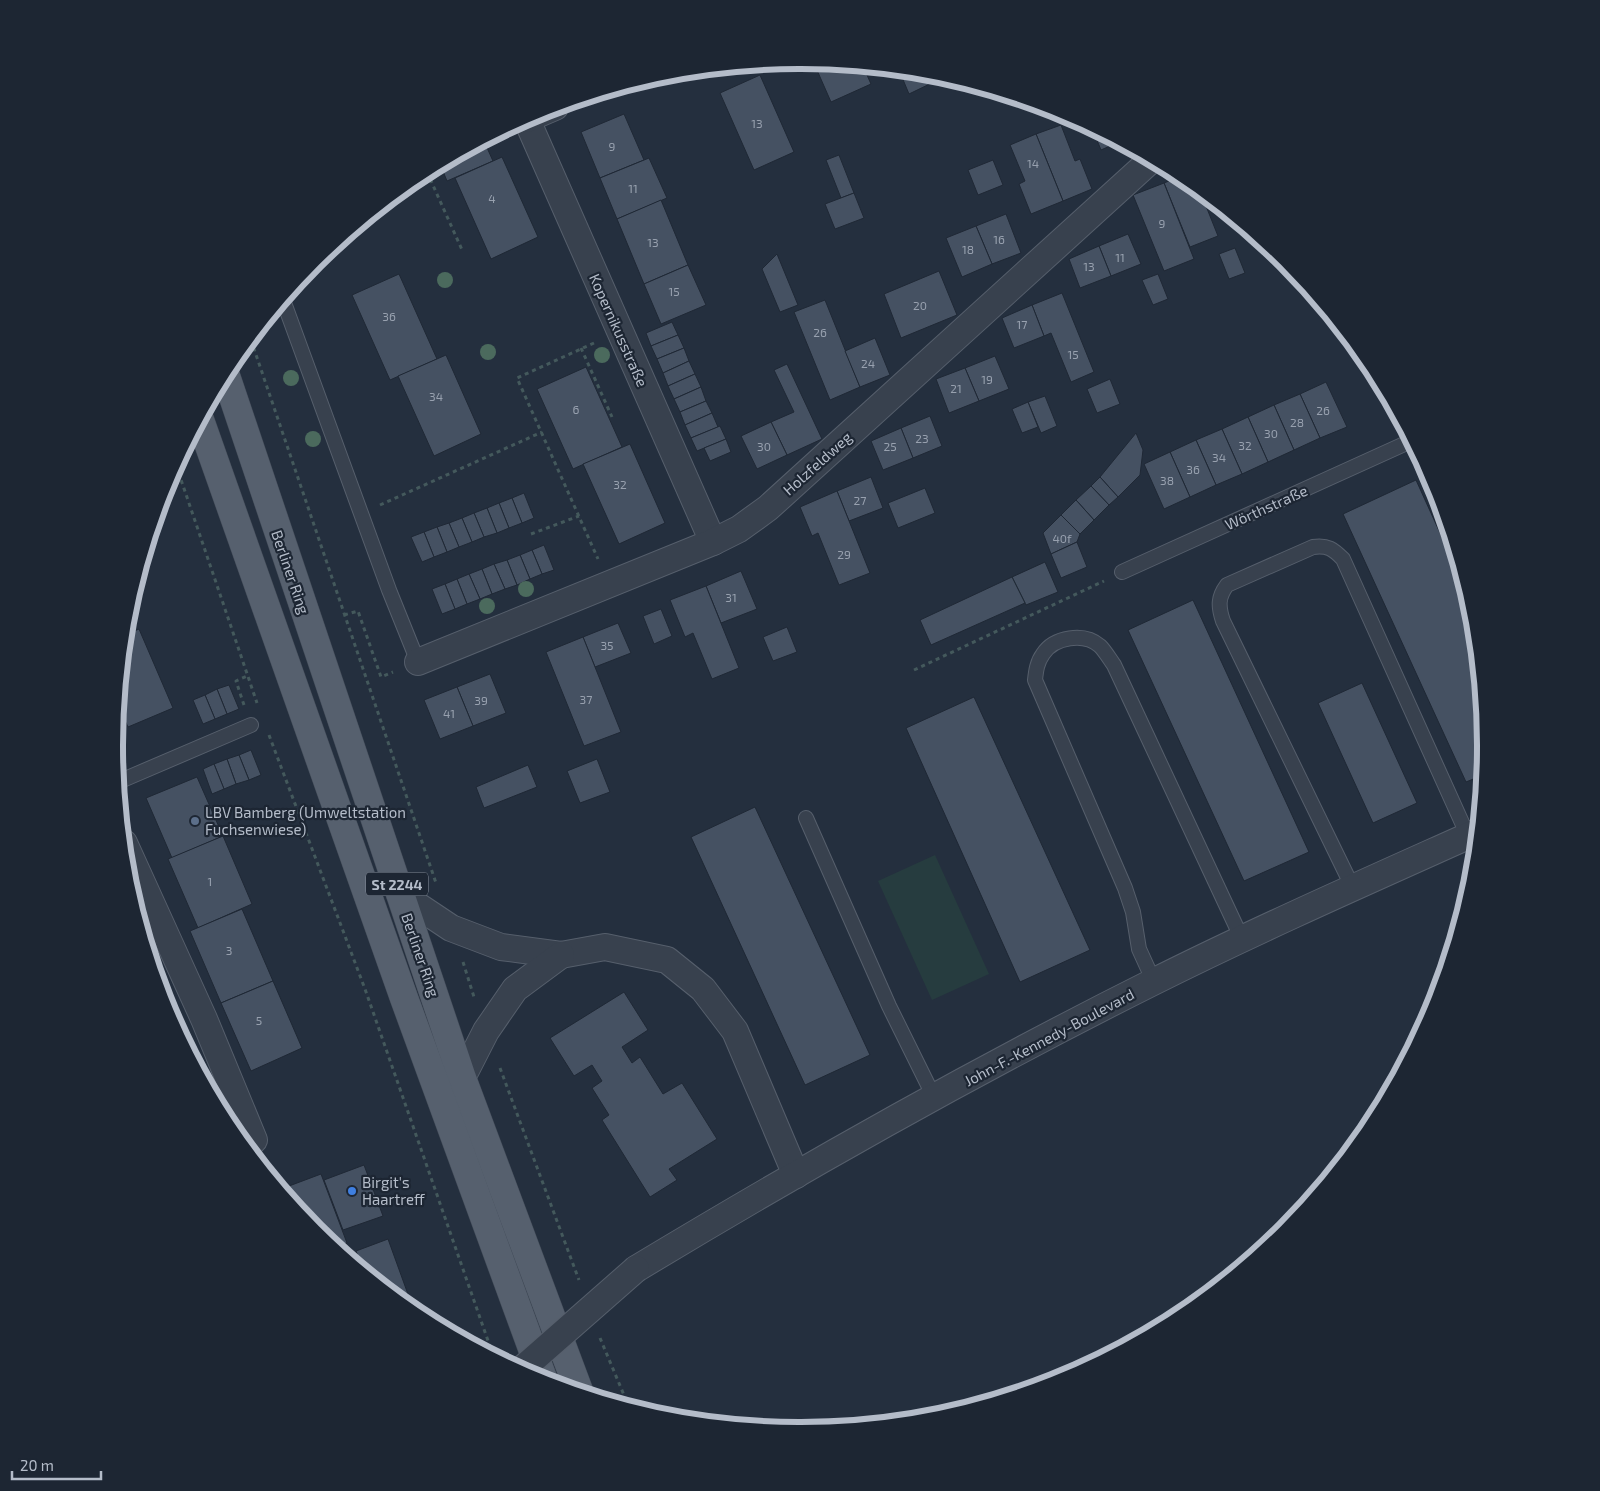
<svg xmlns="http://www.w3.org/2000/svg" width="1600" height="1491" font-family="'Exo 2',sans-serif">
<rect width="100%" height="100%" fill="#242f3e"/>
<path fill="#263c3f" d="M935 855 989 974 932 1000 878 881Z"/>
<g fill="#455162" stroke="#1f2835">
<path d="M813 61 863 66 871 84 831 102Z"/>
<path d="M899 70 934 73 938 80 909 94Z"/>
<path d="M760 75 794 152 754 170 720 93Z"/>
<path d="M624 114 644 160 600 178 581 132Z"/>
<path d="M1061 125 1075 161 1080 159 1092 189 1063 201 1036 134Z"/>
<path d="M1092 128 1119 142 1101 150Z"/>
<path d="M1036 134 1063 201 1031 214 1019 184 1025 181 1010 145Z"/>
<path d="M484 141 493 161 447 181 440 164Z"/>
<path d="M839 155 854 193 841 198 826 160Z"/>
<path d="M502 157 538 237 491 259 455 178Z"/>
<path d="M649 158 667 198 617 219 600 178Z"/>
<path d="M993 160 1003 185 978 195 968 170Z"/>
<path d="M1181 176 1200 191 1218 236 1190 247 1164 183Z"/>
<path d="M1164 183 1194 259 1164 271 1133 195Z"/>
<path d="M854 193 864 218 835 229 825 204Z"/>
<path d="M661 200 688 265 644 284 617 219Z"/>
<path d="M1006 214 1021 253 992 264 976 226Z"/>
<path d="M976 226 992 264 962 277 946 238Z"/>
<path d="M1128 234 1141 264 1111 276 1099 246Z"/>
<path d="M1099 246 1111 276 1080 288 1069 259Z"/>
<path d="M1235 248 1245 273 1229 279 1219 254Z"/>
<path d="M777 254 798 305 780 312 762 269Z"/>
<path d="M688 265 706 305 661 324 644 284Z"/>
<path d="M939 271 957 315 901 338 884 294Z"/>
<path d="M399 274 437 359 390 380 352 295Z"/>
<path d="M1158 274 1168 299 1153 305 1142 280Z"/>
<path d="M1062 293 1094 372 1071 382 1051 333 1044 336 1032 305Z"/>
<path d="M825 300 860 387 830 400 794 312Z"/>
<path d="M1032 305 1044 336 1014 348 1002 318Z"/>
<path d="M672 322 678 335 651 346 646 333Z"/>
<path d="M678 335 684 348 657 359 651 346Z"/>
<path d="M875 338 890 375 860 387 845 351Z"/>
<path d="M684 348 689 361 663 373 657 359Z"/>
<path d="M446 355 481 434 434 456 398 376Z"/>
<path d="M995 356 1009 389 979 401 965 368Z"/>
<path d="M689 361 695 374 668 386 663 373Z"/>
<path d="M787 364 822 439 787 455 771 422 794 412 774 370Z"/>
<path d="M586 367 622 447 573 469 537 389Z"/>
<path d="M965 368 979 401 949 413 936 379Z"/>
<path d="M695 374 701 387 674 399 668 386Z"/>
<path d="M1110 379 1120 404 1097 413 1087 389Z"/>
<path d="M1326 382 1347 427 1320 438 1300 394Z"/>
<path d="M701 387 706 401 680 412 674 399Z"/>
<path d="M1300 394 1320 438 1294 450 1274 405Z"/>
<path d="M1045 396 1057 426 1041 433 1028 402Z"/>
<path d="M706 401 712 413 685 425 680 412Z"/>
<path d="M1028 402 1038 427 1022 433 1012 409Z"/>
<path d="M1274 405 1294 450 1268 462 1248 417Z"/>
<path d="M712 413 718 427 691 438 685 425Z"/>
<path d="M930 416 942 446 913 458 901 428Z"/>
<path d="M1248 417 1268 462 1242 474 1222 429Z"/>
<path d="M771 422 787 455 757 469 741 436Z"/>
<path d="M720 426 726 439 697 451 691 438Z"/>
<path d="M901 428 913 458 883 470 871 441Z"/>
<path d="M1222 429 1242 474 1216 485 1196 440Z"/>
<path d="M1136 433 1143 450 1140 475 1118 497 1100 477Z"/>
<path d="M726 439 731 452 710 461 704 448Z"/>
<path d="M1196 440 1216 485 1190 497 1170 452Z"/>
<path d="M630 444 665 523 619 544 583 464Z"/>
<path d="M1170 452 1190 497 1164 509 1144 464Z"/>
<path d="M871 477 883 508 849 521 837 491Z"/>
<path d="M1100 477 1118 497 1109 505 1091 486Z"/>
<path d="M1416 480 1465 588 1472 612 1485 746 1483 775 1466 782 1343 514Z"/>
<path d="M1091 486 1109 505 1094 520 1076 500Z"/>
<path d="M925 488 935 513 898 528 888 503Z"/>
<path d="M837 491 870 573 839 585 818 533 812 536 800 507Z"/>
<path d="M524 493 534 518 522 523 512 498Z"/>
<path d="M512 498 522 523 509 528 499 503Z"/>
<path d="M1076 500 1094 520 1080 534 1061 515Z"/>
<path d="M499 503 509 528 497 533 487 508Z"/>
<path d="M487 508 497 533 484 537 474 513Z"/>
<path d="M474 513 484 537 472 542 462 518Z"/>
<path d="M1061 515 1080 534 1077 542 1051 554 1043 533Z"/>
<path d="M462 518 472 542 459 547 449 523Z"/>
<path d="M449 523 459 547 447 552 437 527Z"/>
<path d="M437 527 447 552 434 557 424 532Z"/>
<path d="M424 532 434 557 422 562 411 537Z"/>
<path d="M1077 542 1087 567 1061 578 1051 554Z"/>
<path d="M544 545 554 570 542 574 532 550Z"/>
<path d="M532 550 542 574 530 579 520 555Z"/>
<path d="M520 555 530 579 517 585 507 560Z"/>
<path d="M507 560 517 585 505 589 494 564Z"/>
<path d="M1045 562 1058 592 1026 605 1012 577Z"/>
<path d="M494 564 505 589 492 594 482 569Z"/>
<path d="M482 569 492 594 480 599 469 574Z"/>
<path d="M741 571 757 609 721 623 706 586Z"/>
<path d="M469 574 480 599 467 604 457 579Z"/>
<path d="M1012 577 1025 603 931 645 920 620Z"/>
<path d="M457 579 467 604 455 609 445 584Z"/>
<path d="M445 584 455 609 442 614 432 589Z"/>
<path d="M706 586 739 668 712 679 693 633 685 637 670 600Z"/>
<path d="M1193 600 1309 852 1244 881 1128 630Z"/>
<path d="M661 609 672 636 654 644 643 616Z"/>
<path d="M618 623 631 653 595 667 583 637Z"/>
<path d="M787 627 797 652 773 661 763 637Z"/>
<path d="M139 629 173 708 128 727 118 706 125 635Z"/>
<path d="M583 637 621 732 584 746 546 652Z"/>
<path d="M490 674 506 713 473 726 457 687Z"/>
<path d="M1362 683 1417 803 1373 823 1318 703Z"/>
<path d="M229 685 239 709 227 714 217 689Z"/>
<path d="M457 687 473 726 440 739 424 700Z"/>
<path d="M217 689 227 714 215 719 205 695Z"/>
<path d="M205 695 215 719 203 724 193 700Z"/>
<path d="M974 697 1090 950 1020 982 906 728Z"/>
<path d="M251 750 261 775 249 780 239 755Z"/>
<path d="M239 755 249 780 236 784 227 759Z"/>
<path d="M227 759 236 784 224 789 214 764Z"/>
<path d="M597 759 610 792 580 803 567 771Z"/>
<path d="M214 764 224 789 212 794 203 769Z"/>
<path d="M528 765 537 787 484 808 476 787Z"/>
<path d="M197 777 223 836 172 858 146 798Z"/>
<path d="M755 807 870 1055 805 1085 691 837Z"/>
<path d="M223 836 252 904 198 928 168 859Z"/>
<path d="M242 909 273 981 221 1003 190 931Z"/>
<path d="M273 981 302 1048 251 1071 221 1003Z"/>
<path d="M624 992 648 1030 622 1047 632 1063 640 1057 663 1094 682 1083 717 1139 669 1169 677 1180 650 1197 602 1120 609 1115 592 1088 602 1081 592 1065 574 1076 550 1038Z"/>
<path d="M364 1165 383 1216 343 1230 324 1180Z"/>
<path d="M321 1174 347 1243 336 1247 315 1230 281 1189Z"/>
<path d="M388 1239 413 1308 411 1309 363 1269 356 1251Z"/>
</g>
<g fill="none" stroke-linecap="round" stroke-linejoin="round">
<defs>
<g id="service">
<path d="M283 300 389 590 418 662"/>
<path d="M1122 572 1411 441"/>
<path d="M118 782 251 725"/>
<path d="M806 818 889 1006 934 1097"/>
<path d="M1353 888 1223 621C1218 606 1218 597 1227 585L1313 547C1328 545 1333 549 1343 559L1468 836"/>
<path d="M1154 982 1139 949 1133 912 1125 888 1035 680C1036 671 1037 662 1043 654 1054 637 1084 632 1100 646 1105 651 1109 658 1114 665L1242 939"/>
</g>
<g id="minor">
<path d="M526 118 713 542"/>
<path d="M527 119 555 107"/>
<path d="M418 662 713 542 739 529 768 508 1151 160"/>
<path d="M124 843 204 1019 254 1140 246 1146"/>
<path d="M400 894 451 928 501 947 561 955 605 947 667 960 703 989 735 1031 796 1175"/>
<path d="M462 1078 486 1031 515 989 561 955"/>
<path d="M636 1269C805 1167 977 1070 1153 982 1259 929 1368 881 1477 832"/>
</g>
<g id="primary">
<path d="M225 373 462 1078 579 1391"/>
<path d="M200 420 404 998 544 1381"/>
</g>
</defs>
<use href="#service" stroke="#565f6c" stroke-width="16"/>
<use href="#minor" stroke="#565f6c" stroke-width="28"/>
<use href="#primary" stroke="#414a57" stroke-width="29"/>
<g stroke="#44595c" stroke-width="3" stroke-dasharray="4 4" stroke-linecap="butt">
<path d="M427 172 463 252"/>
<path d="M251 340 436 883"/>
<path d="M594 343 517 378 598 559"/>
<path d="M581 348 612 417"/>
<path d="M176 465 257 703"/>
<path d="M170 477 180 474"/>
<path d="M380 505 542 432"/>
<path d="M531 534 579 516"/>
<path d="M344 615 358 611 381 677 393 672"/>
<path d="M914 670 1104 581"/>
<path d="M244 705 236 681 247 676"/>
<path d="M269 735 365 989 493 1355"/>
<path d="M463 962 474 997"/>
<path d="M500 1068 579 1280"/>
<path d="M600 1338 629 1407"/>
</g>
<use href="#service" stroke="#38414e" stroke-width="14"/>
<use href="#minor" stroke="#38414e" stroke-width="26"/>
<use href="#primary" stroke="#56606e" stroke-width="28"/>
<defs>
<path id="minor-bridge" d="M521 1370 636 1269"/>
</defs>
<use href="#minor-bridge" stroke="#565f6c" stroke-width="28" stroke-linecap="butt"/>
<use href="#minor-bridge" stroke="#38414e" stroke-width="26"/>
</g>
<g fill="#4b6a5d">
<circle cx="445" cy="280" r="8"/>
<circle cx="488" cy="352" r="8"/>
<circle cx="602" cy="355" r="8"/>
<circle cx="291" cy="378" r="8"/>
<circle cx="313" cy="439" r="8"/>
<circle cx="526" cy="589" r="8"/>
<circle cx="487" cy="606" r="8"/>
</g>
<circle fill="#5c6f8a" stroke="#1d2633" stroke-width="2" cx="195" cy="821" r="5"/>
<circle fill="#3f7fe0" stroke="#1d2633" stroke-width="2" cx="352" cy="1191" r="5"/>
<g text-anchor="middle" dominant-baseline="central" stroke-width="4.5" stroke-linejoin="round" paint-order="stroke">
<g font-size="12" fill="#98a1af">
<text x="757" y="123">13</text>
<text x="612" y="146">9</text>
<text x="1033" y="163">14</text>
<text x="633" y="188">11</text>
<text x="492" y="198">4</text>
<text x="1162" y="223">9</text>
<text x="999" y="239">16</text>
<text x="653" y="242">13</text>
<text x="968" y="249">18</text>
<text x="1120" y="257">11</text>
<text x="1089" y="266">13</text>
<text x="674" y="291">15</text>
<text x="920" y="305">20</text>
<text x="389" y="316">36</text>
<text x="1022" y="324">17</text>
<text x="820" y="332">26</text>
<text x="1073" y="354">15</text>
<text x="868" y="363">24</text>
<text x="987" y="379">19</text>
<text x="956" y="388">21</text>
<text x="436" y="396">34</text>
<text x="576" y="409">6</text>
<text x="1323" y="410">26</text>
<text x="1297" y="422">28</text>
<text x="1271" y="433">30</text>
<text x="922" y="438">23</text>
<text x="1245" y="445">32</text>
<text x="764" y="446">30</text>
<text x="890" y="446">25</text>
<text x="1219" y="457">34</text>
<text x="1193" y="469">36</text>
<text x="1167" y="480">38</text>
<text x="620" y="484">32</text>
<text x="860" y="500">27</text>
<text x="1062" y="538">40f</text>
<text x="844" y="554">29</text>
<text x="731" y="597">31</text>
<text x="607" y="645">35</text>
<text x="586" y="699">37</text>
<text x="481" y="700">39</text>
<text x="449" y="713">41</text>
<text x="210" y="881">1</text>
<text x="229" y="950">3</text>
<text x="259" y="1020">5</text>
</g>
<rect fill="#1d2633" stroke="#878f9c" stroke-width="1" x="366" y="872.5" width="62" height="23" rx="4"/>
<g font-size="14" font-weight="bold" fill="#b4bcc9">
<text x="397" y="884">St 2244</text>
</g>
<g font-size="15" fill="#b4bcc9" stroke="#1d2633">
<text transform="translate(619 330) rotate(66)">Kopernikusstraße</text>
<text transform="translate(817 463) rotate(-42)">Holzfeldweg</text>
<text transform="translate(1266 507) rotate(-24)">Wörthstraße</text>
<text transform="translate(291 572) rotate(71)">Berliner Ring</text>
<text transform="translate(421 955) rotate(71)">Berliner Ring</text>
<text transform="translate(1049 1037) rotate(-28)">John-F.-Kennedy-Boulevard</text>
</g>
<g font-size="15" fill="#b4bcc9" stroke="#1d2633" text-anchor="start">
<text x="205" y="812">LBV Bamberg (Umweltstation<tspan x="205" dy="17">Fuchsenwiese)</tspan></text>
<text x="362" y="1182">Birgit's<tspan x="362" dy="17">Haartreff</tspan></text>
</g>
</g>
<path d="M0 0H1600V1491H0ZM799 69H801A676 676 0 0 1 1477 745V746A676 676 0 0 1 801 1422H799A676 676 0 0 1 123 746V745A676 676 0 0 1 799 69Z" fill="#1d2633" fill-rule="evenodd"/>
<path fill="none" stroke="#b4bcc9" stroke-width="6" d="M799 69H801A676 676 0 0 1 1477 745V746A676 676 0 0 1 801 1422H799A676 676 0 0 1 123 746V745A676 676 0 0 1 799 69Z"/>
<path d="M12 1471v8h89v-8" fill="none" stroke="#b4bcc9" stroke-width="2.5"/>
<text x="20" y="1471" font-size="15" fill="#b4bcc9" stroke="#1d2633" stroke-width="4" paint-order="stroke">20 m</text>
</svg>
